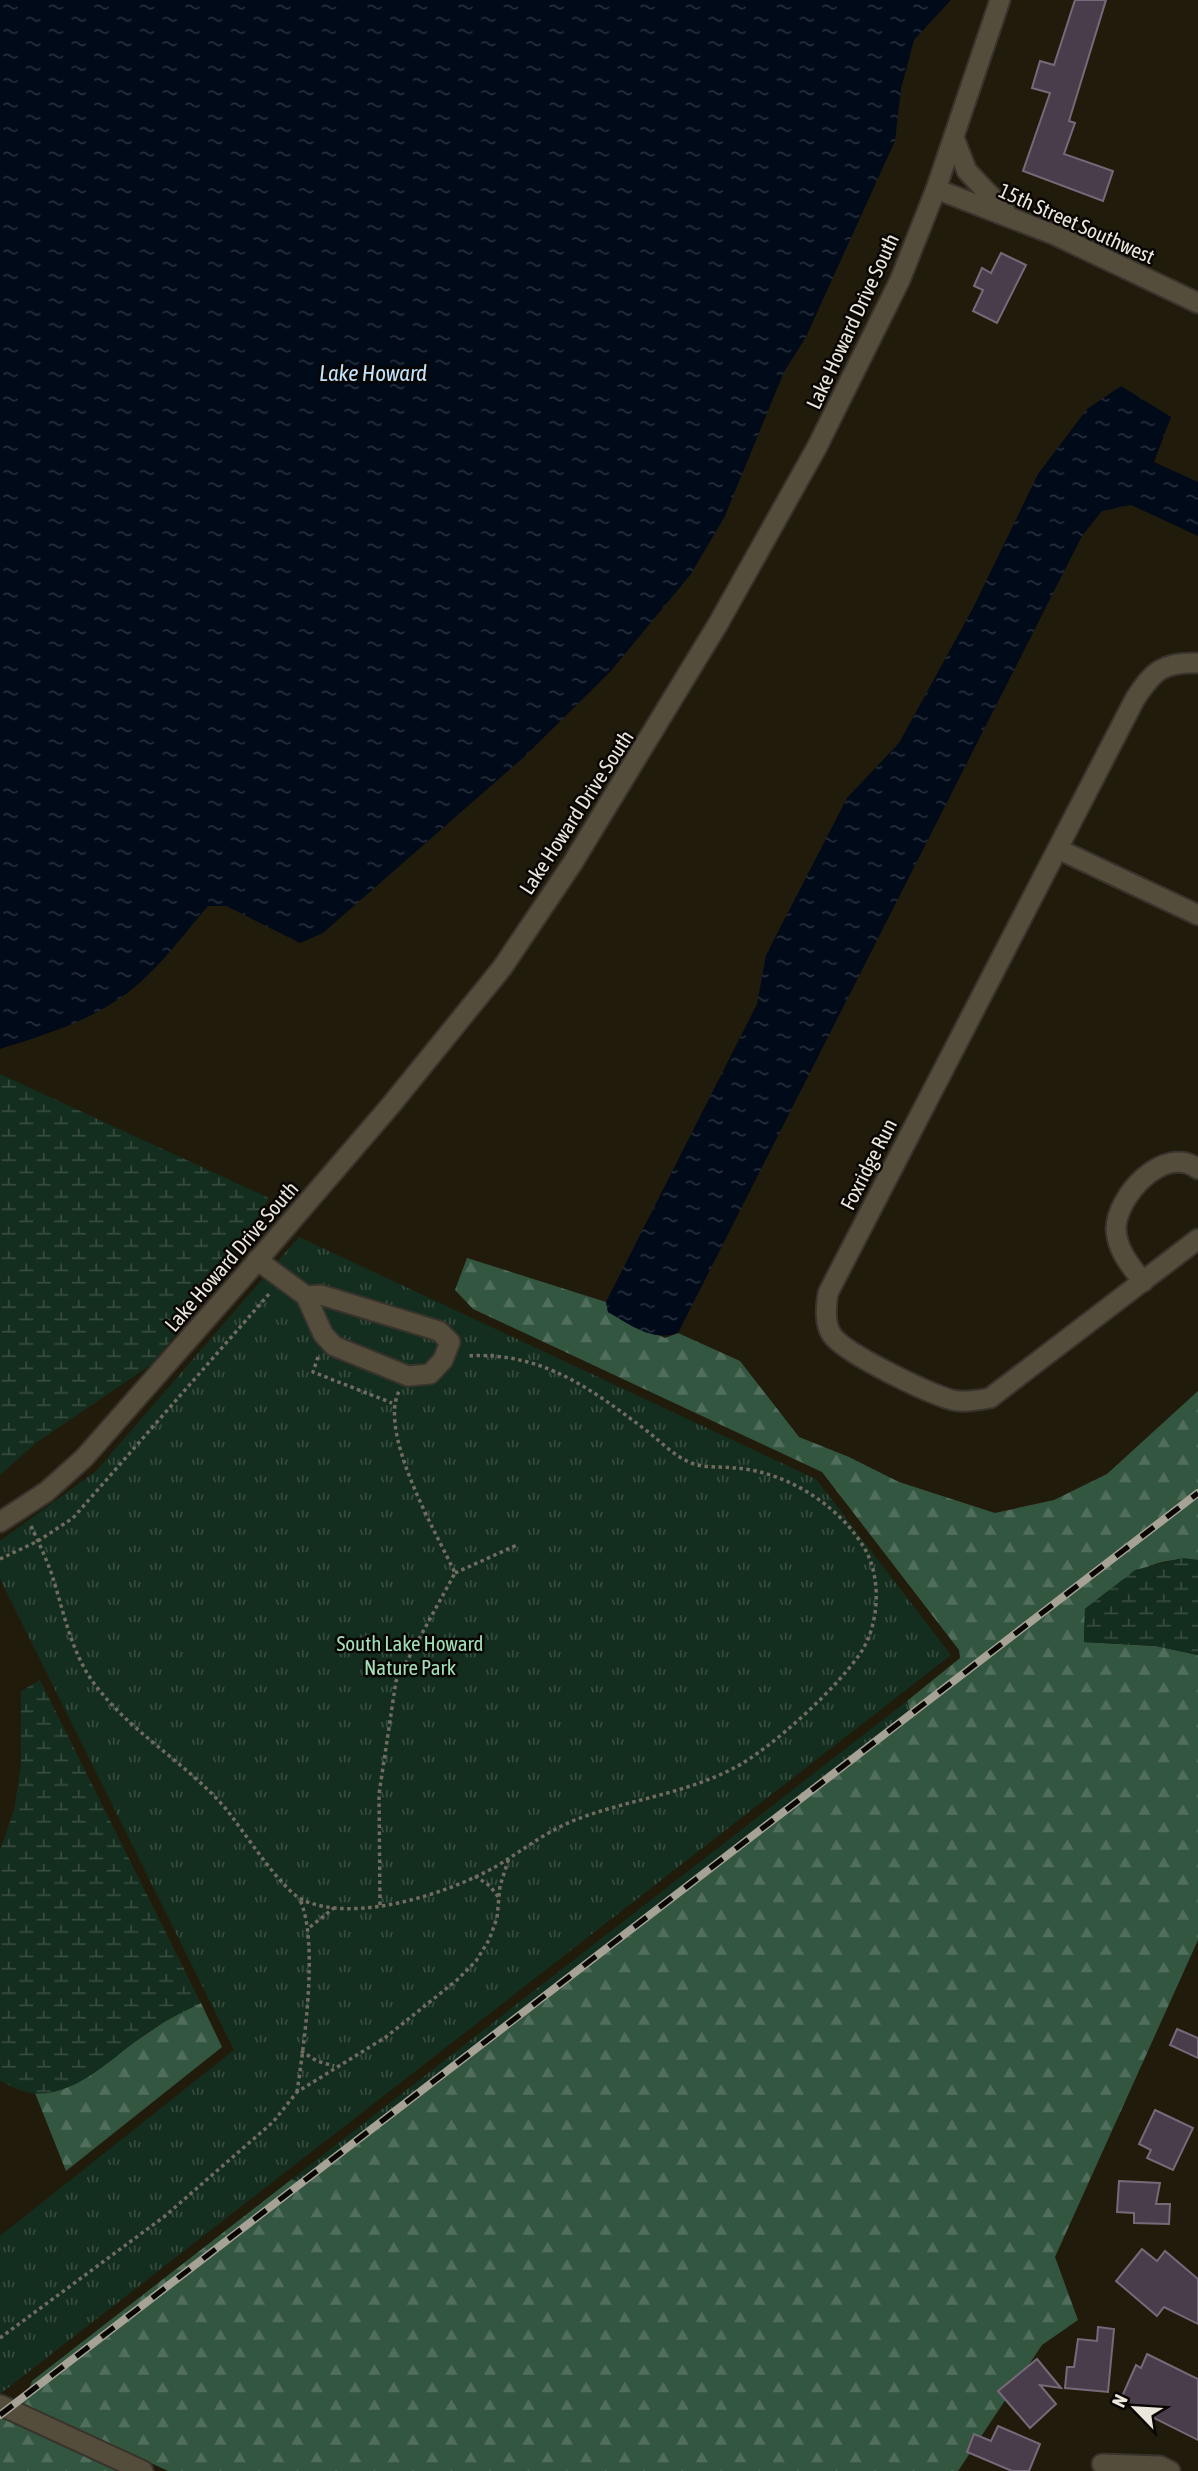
<svg xmlns="http://www.w3.org/2000/svg" width="1198" height="2471" font-family="'Asap Condensed',sans-serif">
<defs>
<pattern id="forest-firs" width="22" height="20" patternUnits="userSpaceOnUse" patternTransform="scale(1.75)"><rect width="22" height="20" fill="#335641"/><path d="M5 1l3.5 6h-7zM16 11l3.5 6h-7z" fill="#516e5c"/></pattern>
<pattern id="wetland-marsh" width="20" height="14" patternUnits="userSpaceOnUse" patternTransform="scale(1.75)"><rect width="20" height="14" fill="#132d1e"/><path d="M1 5h8M5 5V1M11 12h8M15 12V8" fill="none" stroke="#364b3e"/></pattern>
<pattern id="park-tufts" width="24" height="20" patternUnits="userSpaceOnUse" patternTransform="scale(1.75)"><rect width="24" height="20" fill="#132d1e"/><path d="M3 7l-1-3M5 7V3M7 7l1-3M15 17l-1-3M17 17v-4M19 17l1-3" fill="none" stroke="#364b3e"/></pattern>
<pattern id="water-ripples" width="26" height="14" patternUnits="userSpaceOnUse" patternTransform="scale(1.75)"><rect width="26" height="14" fill="#000a19"/><path d="M2 4q2-2 4 0t4 0M15 11q2-2 4 0t4 0" fill="none" stroke="#252e3a"/></pattern>
</defs>
<rect width="100%" height="100%" fill="#211b0c"/>
<g fill="url(#forest-firs)">
<path d="M467 1258 606 1302 608 1312 665 1338 678 1333 740 1361 799 1437 849 1457 899 1482 995 1513 1054 1500 1107 1474 1198 1391V1560C1150 1554 1120 1582 1085 1609L1084 1642 1156 1646 1198 1655V1940L1055 2257 1078 2320 1042 2345 958 2471H168L17 2401 28 2392 32 2381 292 2179 305 2185 358 2139 907 1720 911 1716 907 1701 960 1658 959 1650 822 1472 473 1309 455 1290Z"/>
<path d="M201 2003 222 2047 66 2171 35 2093 68 2087 173 2016Z"/>
<path d="M0 2416 5 2418 119 2471H0Z"/>
</g>
<g fill="url(#wetland-marsh)">
<path d="M0 1074 269 1198 232 1260 202 1302 152 1364 36 1443 0 1475Z"/>
<path d="M1182 1558 1198 1560V1655L1156 1646 1084 1642 1085 1609 1135 1570Z"/>
<path d="M40 1680 201 2003C181 2013 162 2022 144 2035 113 2057 74 2099 30 2093 20 2092 10 2085 0 2081V1850L14 1810 21 1765V1691Z"/>
</g>
<g fill="url(#park-tufts)">
<path d="M299 1237 816 1479 951 1655 0 2394V2236L234 2050 0 1579V1541L96 1471Z"/>
<path d="M907 1701 912 1716 907 1720 358 2139 305 2185 292 2179Z"/>
</g>
<g fill="url(#water-ripples)">
<path d="M0 0H951L914 40 901 89 895 141 806 337 784 372 725 516 691 574 610 672 524 757 323 933 300 943 226 906H208C188 929 170 954 148 975 107 1016 54 1032 0 1049Z"/>
<path d="M1121 386 1171 417 1154 462 1198 482V536L1131 505 1102 511 1082 536 678 1333C653 1342 630 1325 608 1312L606 1302 757 1004 766 955 847 798 899 743 973 608 1038 474 1087 409Z"/>
</g>
<g fill="#493d4b" stroke="#766a79" stroke-width="2">
<path d="M1075 0H1106L1069 121 1075 123 1064 154 1113 171 1103 201 1023 171 1050 93 1032 88 1040 61 1054 65Z"/>
<path d="M1001 253 1026 265 997 323 973 311 983 290 974 286 982 268 991 273Z"/>
<path d="M1177 2029 1198 2038V2058L1170 2045Z"/>
<path d="M1155 2110 1193 2128 1173 2170 1147 2158 1151 2150 1139 2144Z"/>
<path d="M1119 2181 1160 2183 1156 2204H1170L1169 2224 1134 2223V2213L1117 2212Z"/>
<path d="M1142 2249 1157 2261 1165 2251 1198 2279V2324L1164 2307 1157 2316 1116 2281Z"/>
<path d="M1098 2327 1114 2329 1108 2392 1065 2388 1067 2367H1074L1078 2339 1097 2341Z"/>
<path d="M1147 2354 1198 2379V2440L1120 2401 1136 2365 1141 2368Z"/>
<path d="M1037 2359 1061 2388 1040 2385 1056 2404 1030 2428 998 2391Z"/>
<path d="M998 2426 1040 2444 1029 2471H1012L967 2452 974 2434 991 2441Z"/>
</g>
<g fill="none" stroke-linecap="round" stroke-linejoin="round">
<defs>
<g id="minor">
<path d="M954 138 967 171 1005 211"/>
<path d="M936 189 1055 235 1198 303"/>
<path d="M1198 663C1163 662 1154 670 1135 699L828 1293C826 1306 824 1324 832 1335 845 1354 928 1393 952 1400 965 1403 978 1400 990 1398L1198 1239"/>
<path d="M1058 849 1198 915"/>
<path d="M257 1260 306 1296 323 1334 334 1346 408 1376 430 1374 443 1360 450 1342 439 1331 321 1295 306 1296"/>
<path d="M1143 1282C1131 1266 1117 1251 1116 1229 1116 1197 1164 1143 1198 1169"/>
<path d="M0 1522 46 1492 84 1458 245 1275 391 1105 502 968 572 864 718 624 817 447 900 280 936 189 1000 0"/>
<path d="M0 2405 143 2471"/>
<path d="M1102 2464 1160 2466 1170 2471"/>
</g>
</defs>
<use href="#minor" stroke="#38332c" stroke-width="23"/>
<g stroke="#716c5f" stroke-width="3.5" stroke-dasharray="3.5 3.5" stroke-linecap="butt">
<path d="M318 1357 313 1372 392 1403"/>
<path d="M31 1526C38 1541 45 1556 51 1572 63 1608 70 1650 93 1682 129 1732 186 1762 226 1809 243 1830 280 1888 301 1899 353 1925 449 1893 495 1867 522 1851 545 1832 575 1820 626 1800 685 1794 734 1768 771 1749 841 1685 863 1649 879 1622 881 1579 866 1551 841 1506 787 1472 736 1468 720 1466 702 1469 687 1461 672 1454 660 1441 647 1431 590 1388 541 1351 466 1356"/>
<path d="M0 1559 38 1541 73 1518 269 1294"/>
<path d="M455 1573 517 1545"/>
<path d="M475 1876 490 1886 499 1898"/>
<path d="M380 1905 379 1794 396 1681 455 1573C436 1532 378 1434 399 1391"/>
<path d="M310 1927 334 1908"/>
<path d="M301 2051 317 2061 334 2066"/>
<path d="M297 2092C304 2045 319 1941 300 1900"/>
<path d="M0 2338 165 2216 273 2122 297 2092 386 2037 457 1980 476 1961 489 1940 497 1918 500 1886 509 1858"/>
</g>
<use href="#minor" stroke="#544d3c" stroke-width="19"/>
<defs>
<path id="rail" d="M0 2415 1198 1493"/>
</defs>
<use href="#rail" stroke="#a6a296" stroke-width="8"/>
<use href="#rail" stroke="#090603" stroke-width="5" stroke-dasharray="16" stroke-linecap="butt"/>
</g>
<g text-anchor="middle" dominant-baseline="central" stroke-width="5" stroke-linejoin="round" paint-order="stroke">
<g font-size="21" fill="#ebe7dd" stroke="#090603">
<text transform="translate(1077 223) rotate(24)">15th Street Southwest</text>
<text transform="translate(852 321) rotate(-65)">Lake Howard Drive South</text>
<text transform="translate(576 812) rotate(-57)">Lake Howard Drive South</text>
<text transform="translate(868 1164) rotate(-63)">Foxridge Run</text>
<text transform="translate(231 1256) rotate(-49)">Lake Howard Drive South</text>
</g>
<g font-size="21" fill="#a2e0b9" stroke="#090603">
<text x="410" y="1643">South Lake Howard<tspan x="410" dy="24">Nature Park</tspan></text>
</g>
<g font-size="23" font-style="italic" fill="#c2e2fd" stroke="#090603">
<text x="373" y="373">Lake Howard</text>
</g>
</g>
<g transform="translate(1135 2408) rotate(295)" stroke="#090603" stroke-width="5" paint-order="stroke">
<path d="M0-5L12 26L0 18L-12 26Z" fill="#ebe7dd"/>
<text y="-10" font-size="19" font-weight="bold" text-anchor="middle" fill="#ebe7dd">N</text>
</g>
</svg>
